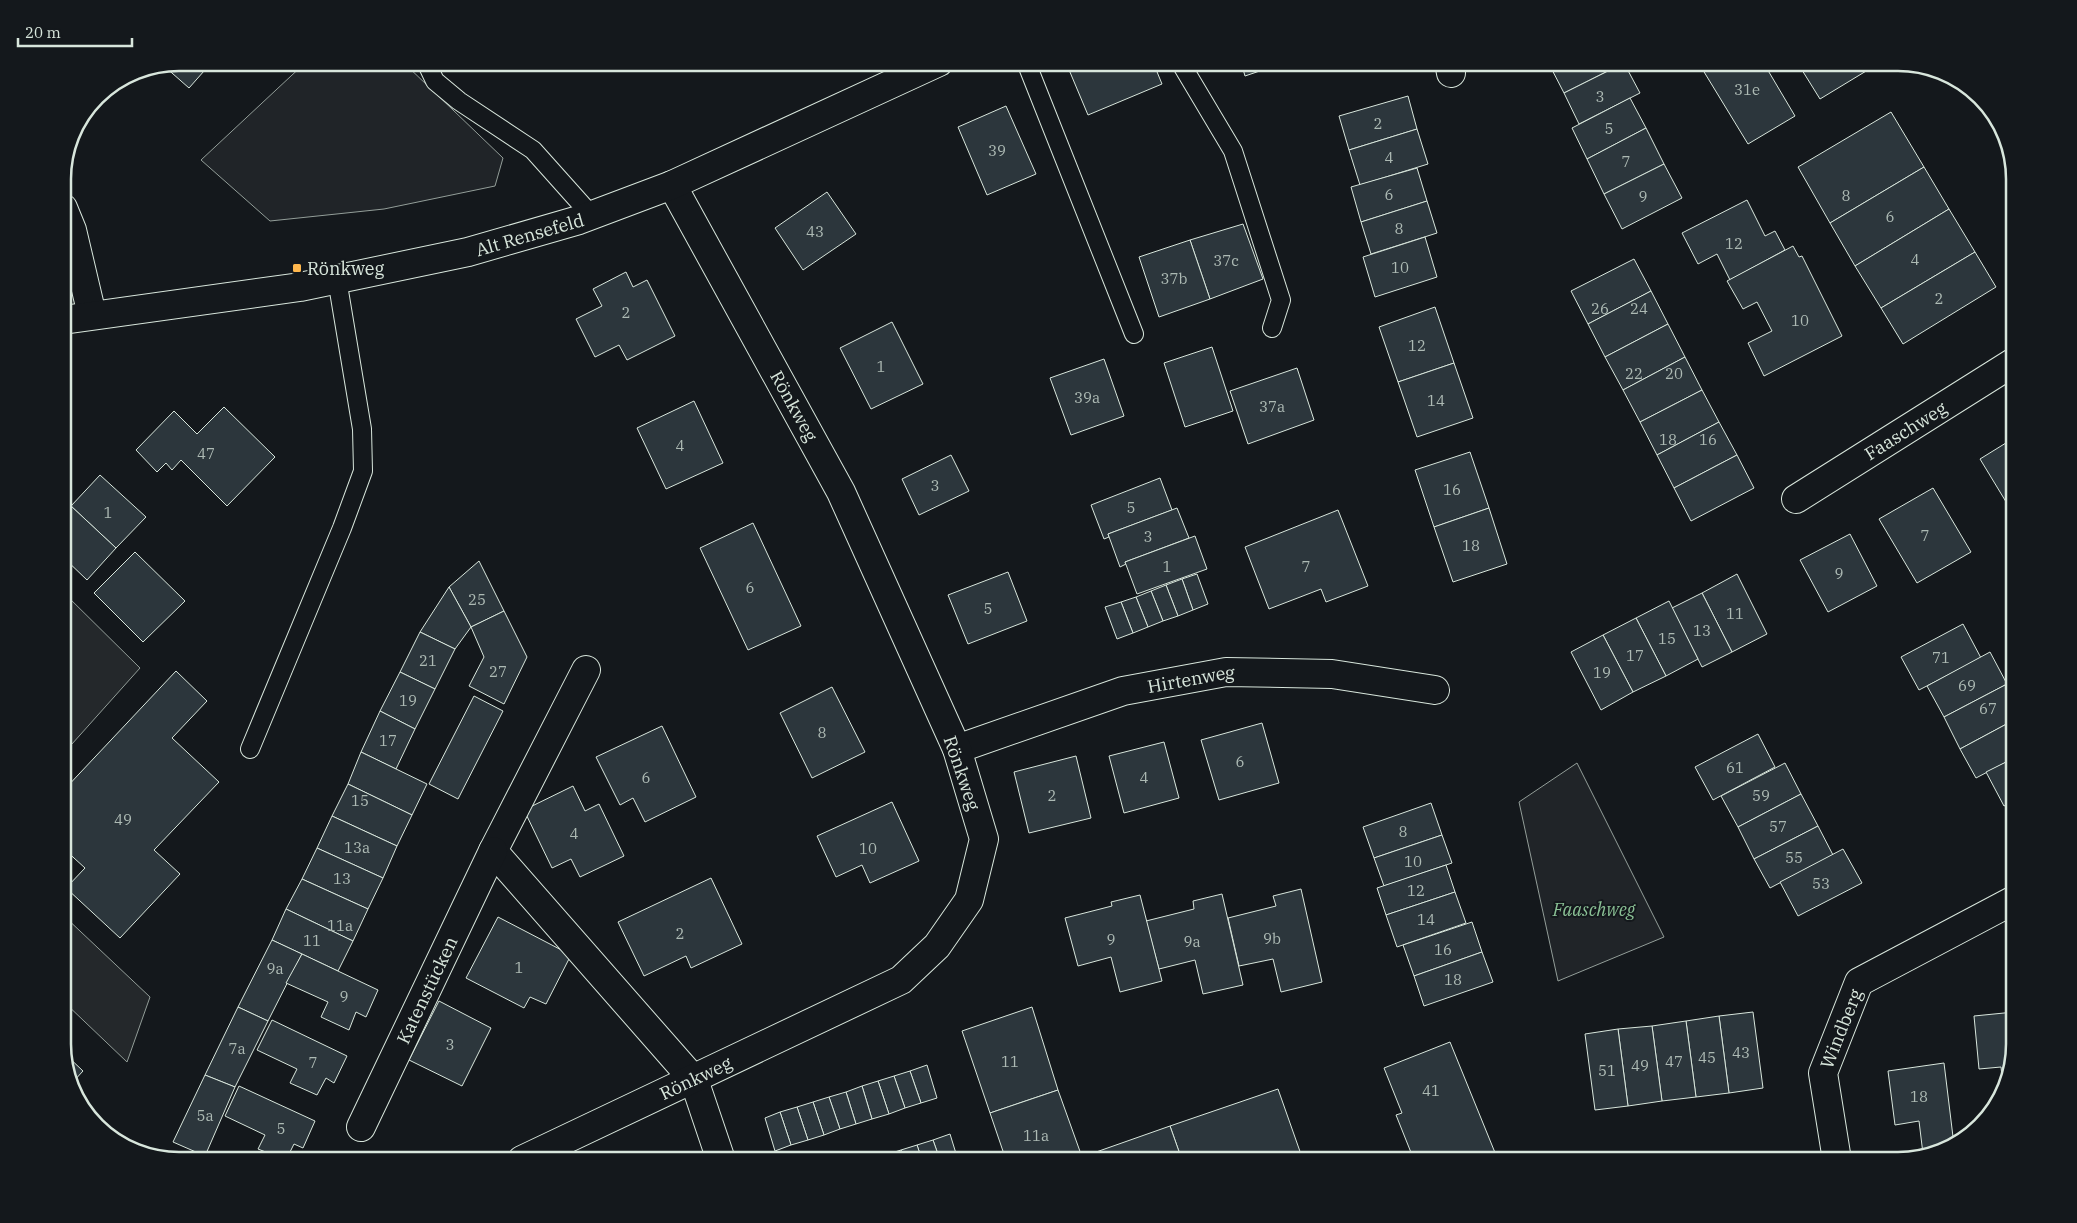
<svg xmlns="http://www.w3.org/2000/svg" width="2077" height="1223" font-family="'IBM Plex Serif',serif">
<rect width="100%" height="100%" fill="#14181c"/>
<g fill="#202428" stroke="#939e99">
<path d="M306 62 404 63 503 158 495 186 384 209 270 221 201 160Z"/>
<path d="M1577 763 1664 937 1558 981 1519 802Z"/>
</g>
<g fill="#24282b" stroke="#939e99">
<path d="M63 592 140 668 63 754Z"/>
<path d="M63 915 150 997 127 1062 63 1001Z"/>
</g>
<g fill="#2c363c" stroke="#d8e6dc">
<path d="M179 62H212L189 88 164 66Z"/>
<path d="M1072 62H1153L1162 84 1088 115 1067 65Z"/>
<path d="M1241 62H1286L1245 76Z"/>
<path d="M1548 62H1624V63L1564 93Z"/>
<path d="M1698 62H1763L1795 116 1748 144Z"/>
<path d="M1797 62H1881L1820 99Z"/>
<path d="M1624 63 1640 93 1579 124 1564 93Z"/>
<path d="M1408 96 1417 129 1349 150 1339 116Z"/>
<path d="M1630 98 1646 128 1587 159 1572 128Z"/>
<path d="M1006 106 1036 174 987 195 958 127Z"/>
<path d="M1891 112 1924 167 1830 223 1798 167Z"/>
<path d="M1646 128 1664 164 1604 194 1587 159Z"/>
<path d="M1417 129 1428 164 1360 185 1349 150Z"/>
<path d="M1664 164 1682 198 1622 229 1604 194Z"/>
<path d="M1924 167 1949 209 1855 266 1830 223Z"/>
<path d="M1417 168 1427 201 1361 222 1351 187Z"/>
<path d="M827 192 856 234 803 270 775 228Z"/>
<path d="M1747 200 1765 236 1775 231 1785 250 1730 280 1717 254 1698 264 1682 233Z"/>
<path d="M1427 201 1437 233 1371 254 1361 222Z"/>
<path d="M1949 209 1975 252 1881 308 1855 266Z"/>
<path d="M1243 224 1263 279 1210 299 1190 240Z"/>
<path d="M1425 237 1437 277 1375 297 1363 257Z"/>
<path d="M1190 240 1210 299 1159 317 1139 257Z"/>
<path d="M1793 246 1799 257 1802 256 1842 336 1764 376 1748 343 1772 331 1757 302 1743 309 1727 281Z"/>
<path d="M1975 252 1996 287 1903 344 1881 308Z"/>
<path d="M1634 259 1651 291 1588 324 1571 291Z"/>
<path d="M626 272 633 287 647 280 675 336 627 360 619 345 595 357 576 319 602 306 593 289Z"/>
<path d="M1651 291 1668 324 1605 357 1588 324Z"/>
<path d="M1435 307 1454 363 1398 382 1379 327Z"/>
<path d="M892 322 923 384 871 409 840 348Z"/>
<path d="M1668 324 1685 357 1623 390 1605 357Z"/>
<path d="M1212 347 1233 411 1185 427 1164 363Z"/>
<path d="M1685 357 1702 390 1640 422 1623 390Z"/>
<path d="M1104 359 1124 416 1071 435 1050 378Z"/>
<path d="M1454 363 1473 418 1417 437 1398 382Z"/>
<path d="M1297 368 1314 420 1248 444 1230 391Z"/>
<path d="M1702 390 1719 422 1657 455 1640 422Z"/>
<path d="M694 401 723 463 666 489 637 428Z"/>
<path d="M224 407 275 457 227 506 181 460 172 470 166 463 157 472 136 450 174 411 197 434Z"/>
<path d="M1719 422 1737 455 1674 488 1657 455Z"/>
<path d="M2014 438V508L2011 510 1980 459Z"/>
<path d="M1470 452 1489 508 1434 527 1415 470Z"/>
<path d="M951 455 969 491 919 515 902 479Z"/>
<path d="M1737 455 1754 488 1691 521 1674 488Z"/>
<path d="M100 475 146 517 116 548 71 506Z"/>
<path d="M1160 478 1172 510 1108 534 1109 537 1104 539 1091 505Z"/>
<path d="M1933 488 1971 552 1917 583 1879 519Z"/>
<path d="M71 506 116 548 87 580 63 557V515Z"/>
<path d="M1177 508 1189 538 1125 562 1126 564 1120 567 1108 534Z"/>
<path d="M1489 508 1507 564 1453 582 1434 527Z"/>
<path d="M1338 510 1368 586 1326 602 1321 589 1269 609 1245 547Z"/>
<path d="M753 523 801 626 748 650 700 548Z"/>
<path d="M1850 534 1877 586 1828 612 1800 560Z"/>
<path d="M1195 536 1207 569 1137 594 1125 562Z"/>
<path d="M135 552 185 601 143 642 94 593Z"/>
<path d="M479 561 504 611 471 627 449 587Z"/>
<path d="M1008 572 1027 621 968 644 948 595Z"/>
<path d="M1197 574 1208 604 1193 610 1182 579Z"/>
<path d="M1737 574 1767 634 1732 652 1702 593Z"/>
<path d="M1182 579 1193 610 1178 616 1166 585Z"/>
<path d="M1166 585 1178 616 1163 621 1151 591Z"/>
<path d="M449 587 471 627 455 649 420 632Z"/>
<path d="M1151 591 1163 621 1148 627 1136 597Z"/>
<path d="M1702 593 1732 652 1702 667 1672 608Z"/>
<path d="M1136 597 1148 627 1133 633 1121 602Z"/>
<path d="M1669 601 1698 659 1666 676 1636 618Z"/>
<path d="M1121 602 1133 633 1117 639 1105 607Z"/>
<path d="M504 611 527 657 504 704 469 686 484 657 471 627Z"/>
<path d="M1636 618 1666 676 1633 692 1603 635Z"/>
<path d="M1963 624 1981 658 1919 690 1901 657Z"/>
<path d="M420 632 455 649 435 689 400 672Z"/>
<path d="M1603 635 1633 692 1601 710 1571 652Z"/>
<path d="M1990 652 2007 684 1944 717 1927 686Z"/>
<path d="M176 671 207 701 172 738 219 782 154 850 180 874 120 938 66 888 85 868 63 848V791Z"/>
<path d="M400 672 435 689 415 729 380 711Z"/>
<path d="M2007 684 2014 699V720L1960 749 1944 717Z"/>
<path d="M832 687 865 752 812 778 780 713Z"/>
<path d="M474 696 503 711 458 799 429 784Z"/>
<path d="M380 711 415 729 396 769 361 752Z"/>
<path d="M2014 720V758L1976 778 1960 749Z"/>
<path d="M1262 723 1279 783 1219 800 1201 740Z"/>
<path d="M662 726 696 797 645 822 633 798 620 805 596 757Z"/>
<path d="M1758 734 1775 767 1713 800 1695 767Z"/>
<path d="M1164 742 1179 798 1124 813 1109 756Z"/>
<path d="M361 752 427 784 412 815 348 784Z"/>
<path d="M1076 756 1091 818 1029 833 1014 772Z"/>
<path d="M2014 758V801L2004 806 1986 772Z"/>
<path d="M1785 763 1801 794 1738 827 1721 796Z"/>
<path d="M348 784 412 815 397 846 332 816Z"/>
<path d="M573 786 585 811 599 804 624 856 580 877 571 859 552 868 524 810Z"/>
<path d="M1801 794 1818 826 1754 859 1738 827Z"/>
<path d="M892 802 919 861 870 883 862 865 836 877 817 836Z"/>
<path d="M1431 803 1442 835 1374 858 1363 827Z"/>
<path d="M332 816 397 846 383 878 317 848Z"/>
<path d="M1818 826 1833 855 1770 888 1754 859Z"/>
<path d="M1442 835 1452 863 1384 886 1374 858Z"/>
<path d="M317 848 383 878 368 909 302 879Z"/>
<path d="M1843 849 1862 883 1798 916 1780 882Z"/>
<path d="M1446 865 1455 892 1386 915 1377 888Z"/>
<path d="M711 878 742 944 691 968 686 956 644 976 618 922Z"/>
<path d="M302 879 368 909 353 941 286 909Z"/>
<path d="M1301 889 1322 982 1281 992 1273 959 1239 966 1228 918 1276 906 1273 896Z"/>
<path d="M1455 892 1466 923 1397 947 1386 915Z"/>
<path d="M1222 894 1243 985 1203 994 1195 960 1159 969 1146 921 1194 909 1193 901Z"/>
<path d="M1140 895 1162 981 1120 992 1111 957 1078 966 1065 918 1112 906 1111 902Z"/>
<path d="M286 909 353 941 338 971 272 940Z"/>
<path d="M498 917 571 955 546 1004 530 997 524 1008 466 978Z"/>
<path d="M1472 922 1482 952 1414 976 1403 945Z"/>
<path d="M272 940 302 954 268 1021 238 1007Z"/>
<path d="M1482 952 1493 982 1424 1006 1414 976Z"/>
<path d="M302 954 378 990 366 1017 356 1012 349 1030 321 1017 328 1002 286 983Z"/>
<path d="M439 1001 491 1028 462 1086 409 1060Z"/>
<path d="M238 1007 268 1021 235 1087 205 1075Z"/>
<path d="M1032 1007 1058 1090 990 1113 962 1031Z"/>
<path d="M1753 1012 1763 1088 1729 1093 1719 1016Z"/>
<path d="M2014 1012V1044L2003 1086 2001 1067 1979 1069 1974 1016Z"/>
<path d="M1719 1016 1729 1093 1696 1097 1686 1021Z"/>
<path d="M272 1020 347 1056 334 1083 326 1078 317 1095 290 1083 297 1069 257 1050Z"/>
<path d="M1686 1021 1696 1097 1662 1101 1652 1026Z"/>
<path d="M1652 1026 1662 1101 1628 1106 1618 1029Z"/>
<path d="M1618 1029 1628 1106 1595 1110 1585 1034Z"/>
<path d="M1450 1042 1498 1160H1414L1396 1115 1402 1113 1384 1068Z"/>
<path d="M63 1052 83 1071 72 1083Z"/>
<path d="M1944 1063 1954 1145 1923 1154 1919 1121 1895 1125 1888 1071Z"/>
<path d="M927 1065 937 1098 921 1103 910 1071Z"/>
<path d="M910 1071 921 1103 905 1108 894 1076Z"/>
<path d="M205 1075 235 1087 205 1156 173 1142Z"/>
<path d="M894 1076 905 1108 889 1114 878 1081Z"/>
<path d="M878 1081 889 1114 872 1119 862 1086Z"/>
<path d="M239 1086 315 1121 303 1148 294 1144 286 1160 258 1149 265 1135 225 1116Z"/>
<path d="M862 1086 872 1119 856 1124 846 1092Z"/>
<path d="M1278 1089 1303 1160H1182L1170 1126Z"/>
<path d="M1058 1090 1082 1157 1080 1160H1006L990 1113Z"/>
<path d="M846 1092 856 1124 840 1129 829 1097Z"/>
<path d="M829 1097 840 1129 824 1135 813 1102Z"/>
<path d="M813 1102 824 1135 808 1140 797 1107Z"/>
<path d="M797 1107 808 1140 791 1145 780 1112Z"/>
<path d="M780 1112 791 1145 775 1151 765 1118Z"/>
<path d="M1170 1126 1182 1160H1080L1082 1157Z"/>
<path d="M950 1134 958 1160H940L933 1140Z"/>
<path d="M933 1140 940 1160H922L917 1145Z"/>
<path d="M917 1145 922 1160H904L901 1150Z"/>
<path d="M901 1150 904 1160H886L885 1155Z"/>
<path d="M885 1155 886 1160H870Z"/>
<path d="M1766 1156V1160H1749V1159Z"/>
</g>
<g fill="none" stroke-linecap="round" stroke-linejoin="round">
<defs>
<g id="lane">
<path d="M426 62 435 81 459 101 533 150 592 216"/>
<path d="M1026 62 1134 334"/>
<path d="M1180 62 1233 151 1281 300 1272 328"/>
<path d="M250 749 342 528 363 471 362 429 337 279"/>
</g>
<g id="street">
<path d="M1449 62 1451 73"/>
<path id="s1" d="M1796 499 2014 362"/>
<path d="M586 670 493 851 694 1080 721 1160"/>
<path id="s2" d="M957 749 1123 691 1226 672 1332 674 1435 690"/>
<path id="s3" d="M361 1127 493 851"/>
<path id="s4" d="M522 1160 901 980 937 946 969 900 984 839 957 749 841 492 672 185"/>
<path id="s5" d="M1837 1160 1823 1073 1859 982 2014 900"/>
</g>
<g id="secondary">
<path d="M63 208 72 230 92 315"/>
<path id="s6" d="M63 320 300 287 468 252 579 220 672 185 939 62"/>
</g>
</defs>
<use href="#lane" stroke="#d8e6dc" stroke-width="20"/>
<use href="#street" stroke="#d8e6dc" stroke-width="30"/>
<use href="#secondary" stroke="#d8e6dc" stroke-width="30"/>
<use href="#lane" stroke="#14181c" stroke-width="18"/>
<use href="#street" stroke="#14181c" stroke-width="28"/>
<use href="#secondary" stroke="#14181c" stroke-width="28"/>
</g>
<rect fill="#ffb74d" stroke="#14181c" stroke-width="2" x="292" y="263" width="10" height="10" rx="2.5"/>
<g text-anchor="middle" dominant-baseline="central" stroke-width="4" stroke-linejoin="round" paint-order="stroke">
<g font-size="15" fill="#adbab4">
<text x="1747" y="89">31e</text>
<text x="1600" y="96">3</text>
<text x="1378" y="123">2</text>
<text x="1609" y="128">5</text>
<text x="997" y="150">39</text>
<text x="1389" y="157">4</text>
<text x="1626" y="161">7</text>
<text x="1389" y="194">6</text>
<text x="1846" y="195">8</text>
<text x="1643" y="196">9</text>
<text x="1890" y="216">6</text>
<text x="1399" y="228">8</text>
<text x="815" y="231">43</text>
<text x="1734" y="243">12</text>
<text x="1915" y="259">4</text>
<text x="1226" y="260">37c</text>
<text x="1400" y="267">10</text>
<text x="1174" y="278">37b</text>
<text x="1939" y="298">2</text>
<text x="1600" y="308">26</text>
<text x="1639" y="308">24</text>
<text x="626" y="312">2</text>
<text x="1800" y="320">10</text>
<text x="1417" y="345">12</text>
<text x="881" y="366">1</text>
<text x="1634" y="373">22</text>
<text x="1674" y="373">20</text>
<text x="1087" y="397">39a</text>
<text x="1436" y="400">14</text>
<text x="1272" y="406">37a</text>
<text x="1668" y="439">18</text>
<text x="1708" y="439">16</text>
<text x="680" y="445">4</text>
<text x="206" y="453">47</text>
<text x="935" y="485">3</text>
<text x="1452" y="489">16</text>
<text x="1131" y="507">5</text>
<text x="108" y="512">1</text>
<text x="1925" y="535">7</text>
<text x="1148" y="536">3</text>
<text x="1471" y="545">18</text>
<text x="1167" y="566">1</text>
<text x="1306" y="566">7</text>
<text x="1839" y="573">9</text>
<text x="750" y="587">6</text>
<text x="477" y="599">25</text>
<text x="988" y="608">5</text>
<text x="1735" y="613">11</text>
<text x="1702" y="630">13</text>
<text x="1667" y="638">15</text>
<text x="1635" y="655">17</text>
<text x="1941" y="657">71</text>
<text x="428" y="660">21</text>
<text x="498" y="671">27</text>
<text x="1602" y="672">19</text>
<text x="1967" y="685">69</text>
<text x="408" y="700">19</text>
<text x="1988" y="708">67</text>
<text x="822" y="732">8</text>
<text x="388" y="740">17</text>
<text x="1240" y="761">6</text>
<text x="1735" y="767">61</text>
<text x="646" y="777">6</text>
<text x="1144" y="777">4</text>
<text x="1052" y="795">2</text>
<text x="1761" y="795">59</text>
<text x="360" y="800">15</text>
<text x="123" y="819">49</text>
<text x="1778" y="826">57</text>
<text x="1403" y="831">8</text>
<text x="574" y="833">4</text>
<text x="357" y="847">13a</text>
<text x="868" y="848">10</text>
<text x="1794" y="857">55</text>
<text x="1413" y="861">10</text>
<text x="342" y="878">13</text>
<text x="1821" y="883">53</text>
<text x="1416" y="890">12</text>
<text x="1426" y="919">14</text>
<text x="340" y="925">11a</text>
<text x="680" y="933">2</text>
<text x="1272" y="938">9b</text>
<text x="1111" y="939">9</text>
<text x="312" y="940">11</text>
<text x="1192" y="941">9a</text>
<text x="1443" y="949">16</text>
<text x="519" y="967">1</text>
<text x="275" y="968">9a</text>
<text x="1453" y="979">18</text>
<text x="344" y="996">9</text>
<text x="450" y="1044">3</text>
<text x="237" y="1048">7a</text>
<text x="1741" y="1052">43</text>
<text x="1707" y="1057">45</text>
<text x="1010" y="1061">11</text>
<text x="1674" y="1061">47</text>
<text x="313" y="1062">7</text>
<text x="1640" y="1065">49</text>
<text x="1607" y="1070">51</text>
<text x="1431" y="1090">41</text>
<text x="1919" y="1096">18</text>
<text x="205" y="1115">5a</text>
<text x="281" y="1128">5</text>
<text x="1036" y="1135">11a</text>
</g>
<g font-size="18" fill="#d8e6dc" stroke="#14181c">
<text stroke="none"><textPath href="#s6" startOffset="475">Alt Rensefeld</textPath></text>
<text transform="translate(794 406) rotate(61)">Rönkweg</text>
<text stroke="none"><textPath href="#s1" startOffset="129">Faaschweg</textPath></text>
<text stroke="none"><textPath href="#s2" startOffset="245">Hirtenweg</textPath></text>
<text transform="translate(962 773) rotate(71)">Rönkweg</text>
<text stroke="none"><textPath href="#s3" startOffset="152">Katenstücken</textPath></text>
<text stroke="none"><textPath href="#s5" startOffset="136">Windberg</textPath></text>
<text stroke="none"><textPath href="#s4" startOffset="192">Rönkweg</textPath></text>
</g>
<g font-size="18" fill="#d8e6dc" stroke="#14181c" text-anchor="start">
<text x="307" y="268">Rönkweg</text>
</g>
<g font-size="18" font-style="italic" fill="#8ac095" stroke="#14181c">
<text x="1594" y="909">Faaschweg</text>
</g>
</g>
<path d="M0 0H2077V1223H0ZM179 71H1898A108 108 0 0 1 2006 179V1044A108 108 0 0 1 1898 1152H179A108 108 0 0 1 71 1044V179A108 108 0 0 1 179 71Z" fill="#14181c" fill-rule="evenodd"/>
<path fill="none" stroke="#d8e6dc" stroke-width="2.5" d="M179 71H1898A108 108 0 0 1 2006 179V1044A108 108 0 0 1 1898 1152H179A108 108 0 0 1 71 1044V179A108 108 0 0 1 179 71Z"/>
<path d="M18 38v8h114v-8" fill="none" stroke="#d8e6dc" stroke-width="2.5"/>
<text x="25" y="38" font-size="15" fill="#d8e6dc" stroke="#14181c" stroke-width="4" paint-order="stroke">20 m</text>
</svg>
